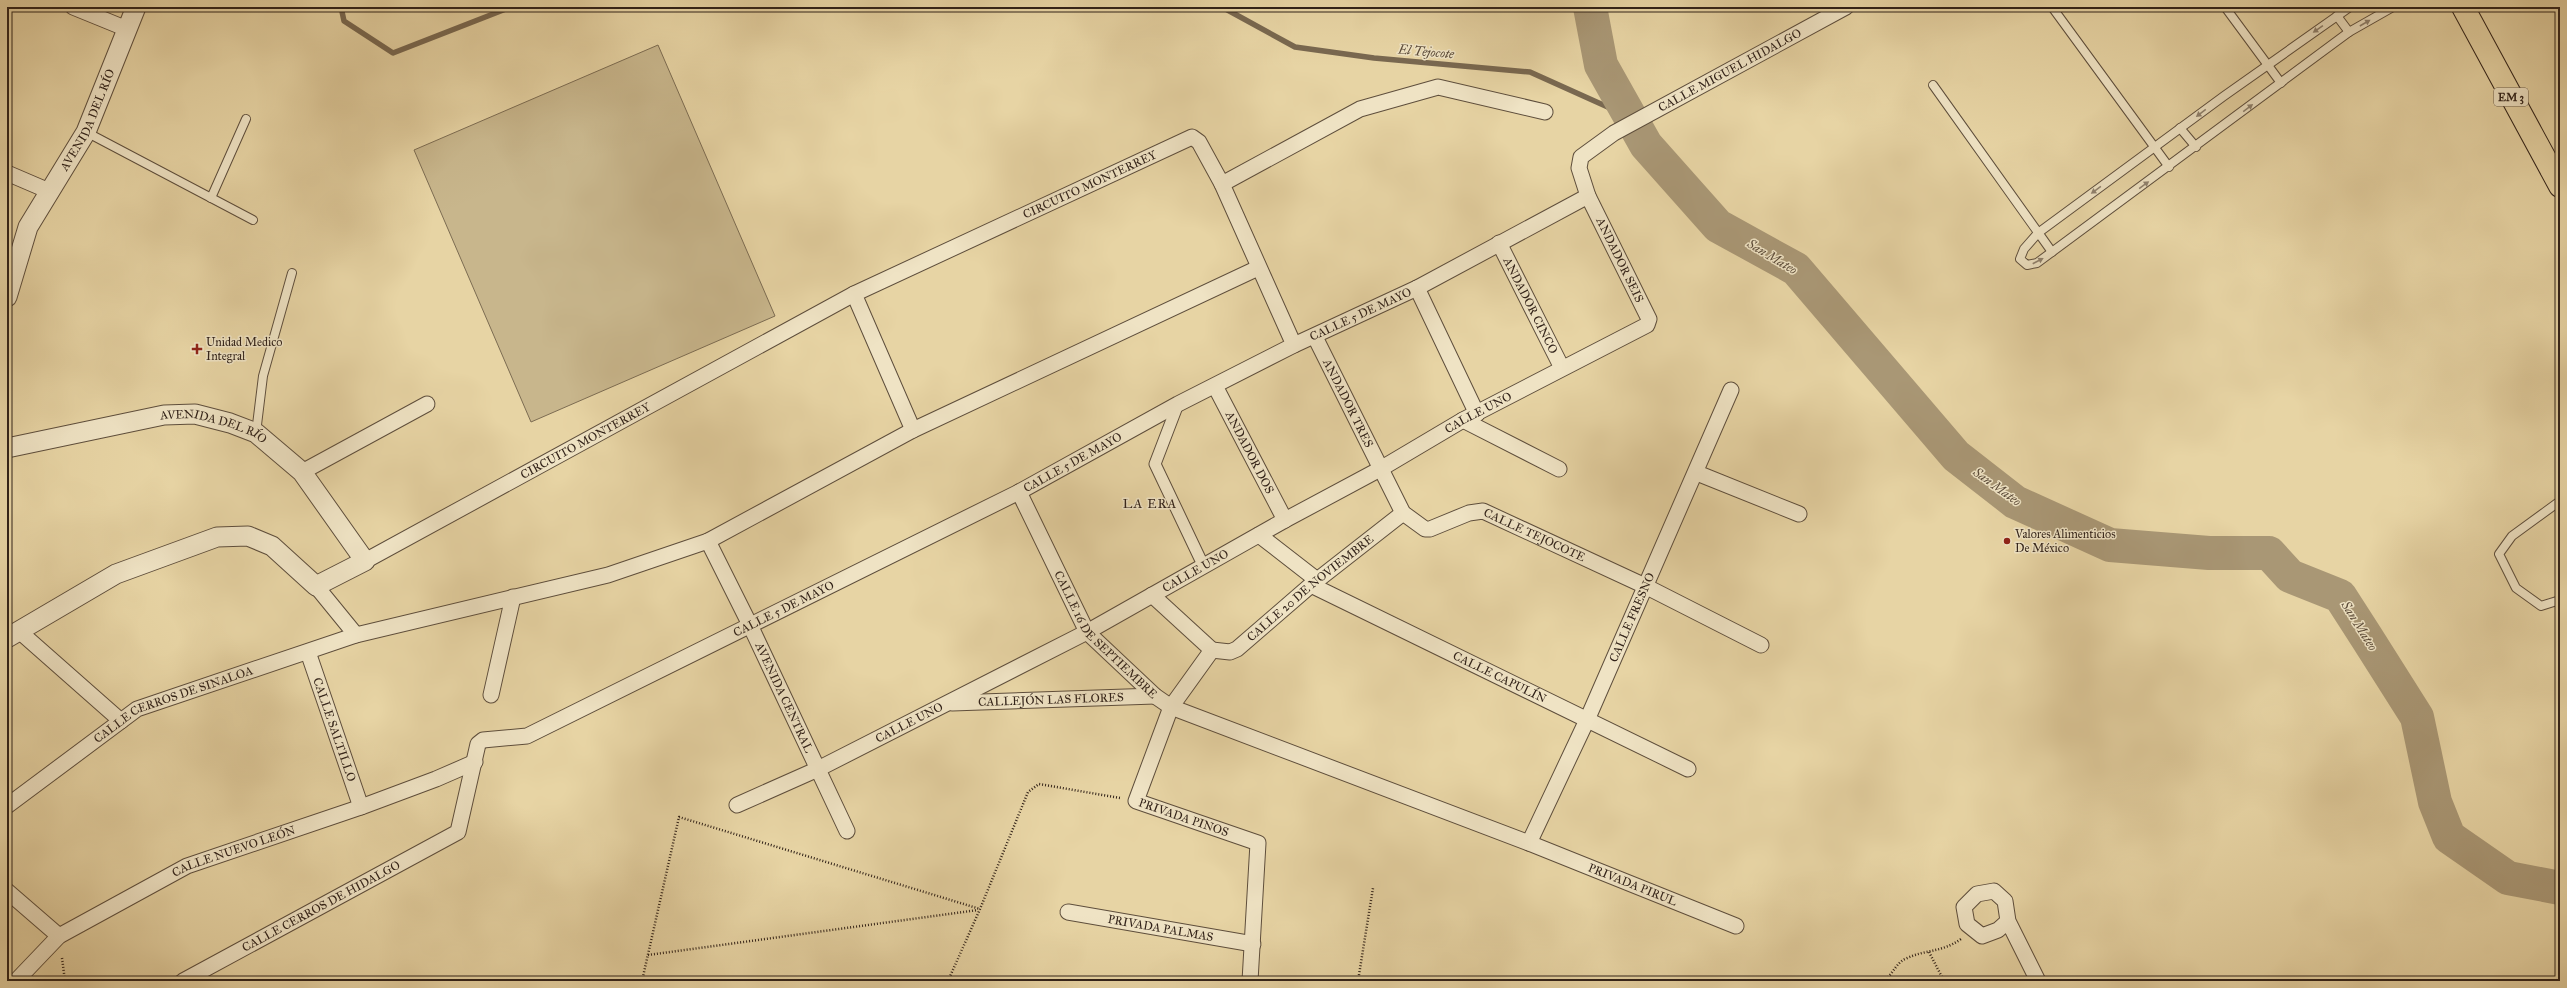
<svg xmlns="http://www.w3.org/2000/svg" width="2567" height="988" font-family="'IM FELL Great Primer',serif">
<rect width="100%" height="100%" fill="#e7d4a4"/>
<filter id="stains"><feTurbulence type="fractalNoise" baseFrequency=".005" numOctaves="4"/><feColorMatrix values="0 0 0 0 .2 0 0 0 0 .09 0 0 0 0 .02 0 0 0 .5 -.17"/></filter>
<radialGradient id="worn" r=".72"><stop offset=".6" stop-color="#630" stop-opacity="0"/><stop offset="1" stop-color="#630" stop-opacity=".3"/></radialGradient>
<path fill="#c8b68c" stroke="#7c6c52" d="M658 45 775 316 531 422 414 150Z"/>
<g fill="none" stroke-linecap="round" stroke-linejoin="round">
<g stroke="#796850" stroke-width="5.5">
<path d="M341 7 344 21 393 53 511 7"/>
<path d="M1222 7 1295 47 1374 58 1530 72 1630 117"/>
</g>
<path stroke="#a99775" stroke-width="34" d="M1590 7 1601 65 1646 145 1718 226 1796 269 1956 456 2015 502 2110 545 2209 553H2269L2290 576 2340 596 2367 638 2417 717 2435 802 2449 837 2508 878 2560 888"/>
<defs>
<g id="service">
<path d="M2052 7 2169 167"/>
<path d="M2225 7 2281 83"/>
<path d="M2350 7 2224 96 2038 233 2024 249 2020 259 2027 265 2037 263 2349 32 2393 7"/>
<path d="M2337 16 2349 32"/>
<path d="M1933 85 2052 252"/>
<path d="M2180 128 2196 147"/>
<path d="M86 132 253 220"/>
<path d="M211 198 246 119"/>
<path d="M256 433 263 376 292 273"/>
<path d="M2560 501 2512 536 2499 554 2516 588 2541 606 2560 600"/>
</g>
<path id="pedestrian" d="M1178 404 1155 464 1204 567"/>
<g id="minor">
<path d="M73 7 127 29"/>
<path d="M7 173 49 191"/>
<path d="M1222 184 1360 109 1438 87 1545 112"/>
<path id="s1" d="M1499 243 1562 368"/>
<path d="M1417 288 1477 414"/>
<path d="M854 294 913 430"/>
<path id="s2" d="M1315 337 1403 513 1425 529H1430L1469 513 1483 511 1645 586 1761 645"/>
<path id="s3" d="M1215 386 1285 520"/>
<path d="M1463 420 1559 469"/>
<path d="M302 472 427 404"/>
<path d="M1697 473 1799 514"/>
<path id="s4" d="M1019 492 1087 632 1155 696 1171 707 1529 843 1736 926"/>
<path d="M1259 535 1317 580"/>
<path id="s5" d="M708 541 750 625 847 831"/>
<path id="s6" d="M365 561 854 294 1192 137 1199 142 1222 184 1294 345"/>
<path id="s7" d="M1311 585 1688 769"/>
<path d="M316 586 356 635"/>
<path d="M1152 595 1212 650"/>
<path d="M19 631 121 721"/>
<path id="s8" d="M1212 650 1171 707 1136 801 1258 843 1250 981"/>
<path id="s9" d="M1212 650 1230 652 1237 649 1311 585 1403 513"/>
<path id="s10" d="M308 652 361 807"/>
<path d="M491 695 513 597"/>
<path id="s11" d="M952 703 1155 696"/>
<path id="s12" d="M737 805 818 769 1087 632 1285 520 1382 468 1463 420 1647 325 1649 319 1588 196 1579 168 1581 157 1614 133 1846 7"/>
<path id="s13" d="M7 806 137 709 356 635 608 575 708 541 913 430 1258 268"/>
<path id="s14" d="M1529 843 1587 720 1731 390"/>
<path d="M7 891 59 936"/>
<path id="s15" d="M1068 912 1253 944"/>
<path d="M2008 921 1998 930 1982 936 1967 924 1964 907 1977 894 1994 891 2005 901 2008 921 2038 981"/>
<path id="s16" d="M16 981 59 936 187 866 361 807 436 779 475 762"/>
<path id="s17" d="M183 981 458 832 478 744 483 740 527 736 1019 492 1178 404 1294 345 1417 288 1588 196"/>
</g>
<g id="tertiary">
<path id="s18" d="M7 297 28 227 86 132 136 7"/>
<path id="s19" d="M7 448 164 415 195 414 230 423 256 433 302 472 365 561 316 586 272 546 248 536 217 537 116 574 7 638"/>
</g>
<path id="primary" d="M2463 7 2560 186"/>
</defs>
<use href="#service" stroke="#5e4e3c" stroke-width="10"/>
<use href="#pedestrian" stroke="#5e4e3c" stroke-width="13"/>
<use href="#minor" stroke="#5e4e3c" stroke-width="17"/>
<use href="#tertiary" stroke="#5e4e3c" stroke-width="21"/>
<use href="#primary" stroke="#312219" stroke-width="24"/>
<g stroke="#312219" stroke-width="2.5" stroke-dasharray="1 2" stroke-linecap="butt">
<path d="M1929 952 1944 981"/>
<path d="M648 955 978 910"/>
<path d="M62 958 65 981"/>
<path d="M642 981 679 817 980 909"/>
<path d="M948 981 980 909 1028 792 1039 784 1120 798"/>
<path d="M1358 981 1373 888"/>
<path d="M1883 981C1892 976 1896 963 1905 959 1926 949 1941 953 1961 939"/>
</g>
<use href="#service" stroke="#efe3c4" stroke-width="8"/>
<use href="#pedestrian" stroke="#efe3c4" stroke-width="11"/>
<use href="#minor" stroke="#efe3c4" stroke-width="15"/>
<use href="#tertiary" stroke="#efe3c4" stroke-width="19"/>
<use href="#primary" stroke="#e7d4a4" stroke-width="22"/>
</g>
<defs><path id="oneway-solid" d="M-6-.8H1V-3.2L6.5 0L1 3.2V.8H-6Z"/></defs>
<g fill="#90826e">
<use href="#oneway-solid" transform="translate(2365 23) rotate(-30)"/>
<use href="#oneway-solid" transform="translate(2318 29) rotate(145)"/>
<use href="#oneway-solid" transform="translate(2248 108) rotate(-37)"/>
<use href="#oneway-solid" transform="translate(2201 113) rotate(143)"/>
<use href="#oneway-solid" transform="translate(2144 185) rotate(-36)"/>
<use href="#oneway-solid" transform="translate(2096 190) rotate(144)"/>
<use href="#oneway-solid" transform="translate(2038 261) rotate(-28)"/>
</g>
<g fill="#8f2418" stroke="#efe3c4" stroke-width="1.5">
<path d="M195 343h4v4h4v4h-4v4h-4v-4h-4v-4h4z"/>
<circle cx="2007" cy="541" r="4"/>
</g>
<g text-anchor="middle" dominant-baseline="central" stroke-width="3" stroke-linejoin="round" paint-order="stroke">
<rect fill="#efe3c4" stroke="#6a5c4c" stroke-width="1" x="2494" y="88" width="34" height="18" rx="3"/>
<g font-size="11" font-weight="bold" fill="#312219">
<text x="2511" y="97">EM 3</text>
</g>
<g font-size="12" fill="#312219" stroke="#efe3c4">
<text stroke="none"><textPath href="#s12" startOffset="1386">CALLE MIGUEL HIDALGO</textPath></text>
<text stroke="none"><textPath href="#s18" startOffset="196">AVENIDA DEL RÍO</textPath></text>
<text stroke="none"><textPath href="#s6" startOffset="817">CIRCUITO MONTERREY</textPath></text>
<text transform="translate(1620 260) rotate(64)">ANDADOR SEIS</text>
<text stroke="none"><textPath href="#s1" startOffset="70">ANDADOR CINCO</textPath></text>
<text stroke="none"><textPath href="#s17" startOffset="1388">CALLE 5 DE MAYO</textPath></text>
<text stroke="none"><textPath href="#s2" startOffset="74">ANDADOR TRES</textPath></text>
<text stroke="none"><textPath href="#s12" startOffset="839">CALLE UNO</textPath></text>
<text stroke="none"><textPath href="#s19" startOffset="212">AVENIDA DEL RÍO</textPath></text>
<text stroke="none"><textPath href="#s6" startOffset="251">CIRCUITO MONTERREY</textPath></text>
<text stroke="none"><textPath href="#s3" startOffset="75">ANDADOR DOS</textPath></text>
<text stroke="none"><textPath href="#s17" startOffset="1064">CALLE 5 DE MAYO</textPath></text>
<text stroke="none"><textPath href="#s2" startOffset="342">CALLE TEJOCOTE</textPath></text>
<text stroke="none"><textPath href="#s12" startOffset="515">CALLE UNO</textPath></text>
<text stroke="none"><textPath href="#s9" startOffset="121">CALLE 20 DE NOVIEMBRE</textPath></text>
<text stroke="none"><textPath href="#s17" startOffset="740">CALLE 5 DE MAYO</textPath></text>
<text stroke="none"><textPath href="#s14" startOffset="248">CALLE FRESNO</textPath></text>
<text stroke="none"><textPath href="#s4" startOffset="169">CALLE 16 DE SEPTIEMBRE</textPath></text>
<text stroke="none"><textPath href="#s7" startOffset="210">CALLE CAPULÍN</textPath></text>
<text stroke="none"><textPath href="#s5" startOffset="174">AVENIDA CENTRAL</textPath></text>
<text stroke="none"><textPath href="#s11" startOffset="99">CALLEJÓN LAS FLORES</textPath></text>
<text stroke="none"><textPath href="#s13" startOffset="197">CALLE CERROS DE SINALOA</textPath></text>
<text stroke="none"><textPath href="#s12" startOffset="191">CALLE UNO</textPath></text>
<text stroke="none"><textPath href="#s10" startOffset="82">CALLE SALTILLO</textPath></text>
<text stroke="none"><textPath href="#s8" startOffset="221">PRIVADA PINOS</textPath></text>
<text stroke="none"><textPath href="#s16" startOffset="257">CALLE NUEVO LEÓN</textPath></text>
<text stroke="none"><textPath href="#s4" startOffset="763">PRIVADA PIRUL</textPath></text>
<text stroke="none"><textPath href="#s17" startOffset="157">CALLE CERROS DE HIDALGO</textPath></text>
<text stroke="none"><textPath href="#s15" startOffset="94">PRIVADA PALMAS</textPath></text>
</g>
<g font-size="12" fill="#312219" stroke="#efe3c4" text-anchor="start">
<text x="206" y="342">Unidad Medico<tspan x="206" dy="14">Integral</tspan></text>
<text x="2015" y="534">Valores Alimenticios<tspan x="2015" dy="14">De México</tspan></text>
</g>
<g font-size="13" font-style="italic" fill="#5b4b39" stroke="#efe3c4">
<text transform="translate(1426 52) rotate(5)">El Tejocote</text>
<text transform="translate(1772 257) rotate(31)">San Mateo</text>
<text transform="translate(1997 487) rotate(36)">San Mateo</text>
<text transform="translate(2359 626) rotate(58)">San Mateo</text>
</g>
<g font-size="13" letter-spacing="1" fill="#312219" stroke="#efe3c4">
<text x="1150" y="504">LA ERA</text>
</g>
</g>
<rect width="2567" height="988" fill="none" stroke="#e7d4a4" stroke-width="24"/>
<rect x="8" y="8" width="2551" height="972" fill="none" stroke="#312219" stroke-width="2"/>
<rect x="12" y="12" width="2543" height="964" fill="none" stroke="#312219"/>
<rect width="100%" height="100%" filter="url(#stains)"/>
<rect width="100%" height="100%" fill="url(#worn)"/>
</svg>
